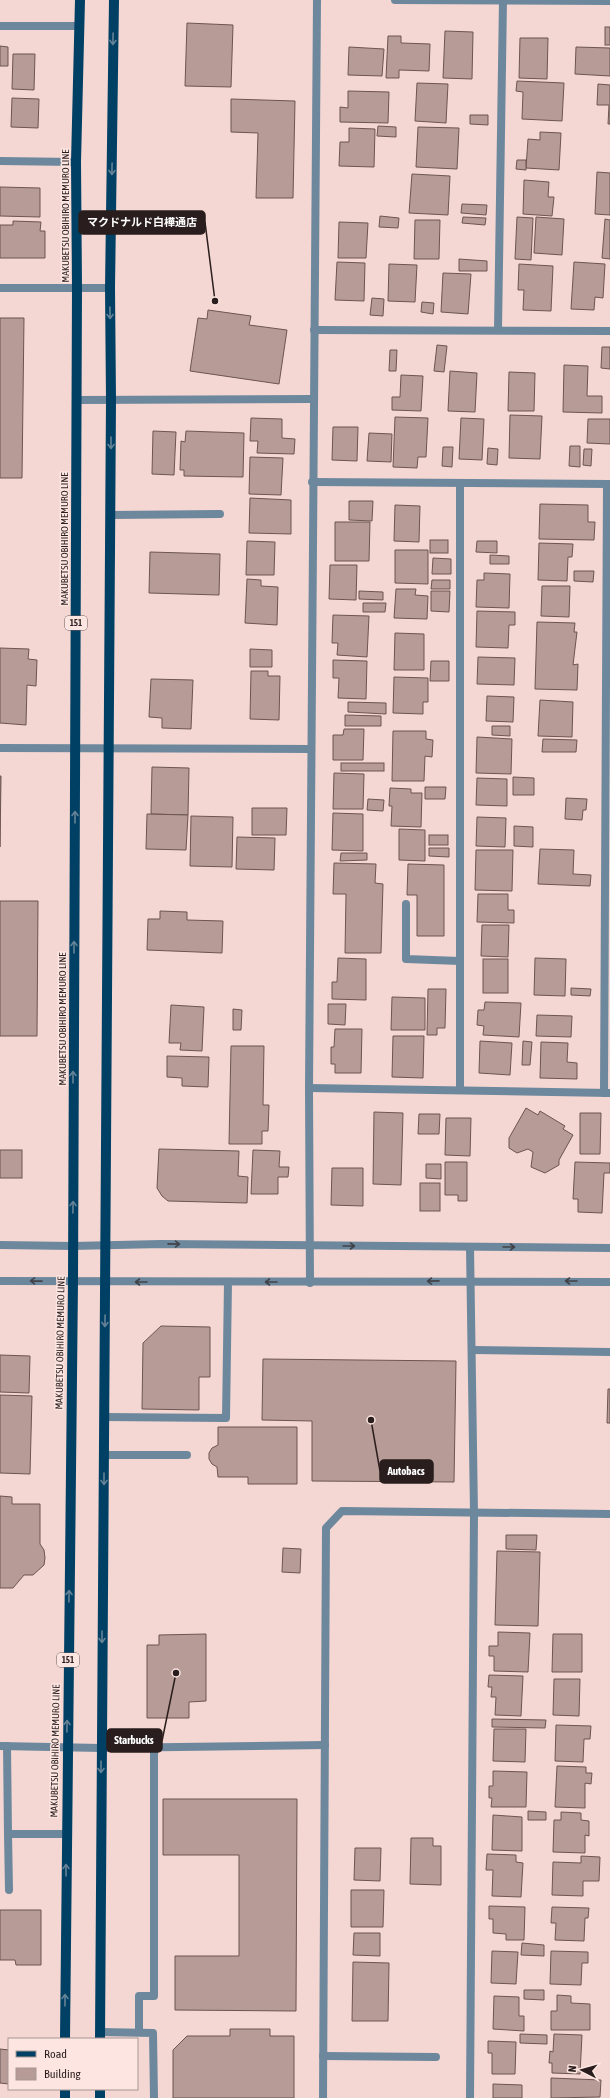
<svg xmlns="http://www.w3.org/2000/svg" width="610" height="2098" font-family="'Asap Condensed','Noto Sans JP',sans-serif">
<rect width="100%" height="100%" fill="#f4d7d2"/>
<g fill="#b69b96" stroke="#6d5551">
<path d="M187 23 233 25 231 87 185 86Z"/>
<rect x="605" y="27" width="5" height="18"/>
<path d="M445 31 473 32 472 79 443 78Z"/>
<path d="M388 36H401V43L430 44 429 71 399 70V78H386Z"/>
<path d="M520 38H548L547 79 519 78Z"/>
<path d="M0 46 8 47V66H0Z"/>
<path d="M349 47 384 49 382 76 348 75Z"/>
<path d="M576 47 610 48V76L575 74Z"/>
<path d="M13 54H35L34 90 12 89Z"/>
<path d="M517 81 564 83 562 121 522 119 523 92 516 91Z"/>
<path d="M417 83 448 84 446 123 415 121Z"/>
<path d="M598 84 610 85V124H608L609 105H597Z"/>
<path d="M348 91 389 92 388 123 340 122V107L348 108Z"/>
<path d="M12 98 39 99 38 128 11 127Z"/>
<path d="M231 99 295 101 293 198H256L258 133 231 132Z"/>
<path d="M470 115H488V125L470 124Z"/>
<path d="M378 126 396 127V137L377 136Z"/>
<path d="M418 127 459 128 457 169 416 167Z"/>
<path d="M349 128 375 129 374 167 339 166 340 142H349Z"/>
<path d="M540 132 561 133 559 170 526 168 528 139 540 140Z"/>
<path d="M517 160H526V170L516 169Z"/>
<path d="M597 172 610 173V215L595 214Z"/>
<path d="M412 174 450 176 448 215 409 213Z"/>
<path d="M524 180 549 182 548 197H554L552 216 523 214Z"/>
<path d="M0 187 40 188V217L0 216Z"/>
<path d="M462 204 487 205 486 215 461 213Z"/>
<path d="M380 216 399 218 398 228 379 227Z"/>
<path d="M463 217 486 218 485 225 462 223Z"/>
<path d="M517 217 533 218 531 260 515 259Z"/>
<path d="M536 217 564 219 562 255 534 253Z"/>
<path d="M605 219 610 220V259L602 258Z"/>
<path d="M415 220H440L439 259H414Z"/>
<path d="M13 221 41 222 40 231H45V258H0V225H13Z"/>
<path d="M339 222 368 223 366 258H338Z"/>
<path d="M459 259 487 261V271H459Z"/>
<path d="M337 262 365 263 364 301 335 300Z"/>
<path d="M574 262 605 264 603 298 595 297 594 310 571 309Z"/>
<path d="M389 264 417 265 415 302 388 301Z"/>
<path d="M519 264 553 266 551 311 523 310 524 290H518Z"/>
<path d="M443 273 471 274 468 314 441 312Z"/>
<path d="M372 298 384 299 383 316 370 315Z"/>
<path d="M422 302 434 303 433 314 421 312Z"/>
<path d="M208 310 251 316 249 325 287 330 279 384 190 371 198 318 207 319Z"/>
<path d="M0 318H24L22 478H0Z"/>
<path d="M437 345 447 346 444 372 434 371Z"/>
<path d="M602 347H610V369L601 368Z"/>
<path d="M390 350H397L396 371H389Z"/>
<path d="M564 365 588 366 587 396H602V413L563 412Z"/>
<path d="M450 371 477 373 475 412 448 411Z"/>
<path d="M509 372 535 373 534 411H508Z"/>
<path d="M401 375 423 376 421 411 392 410V397H400Z"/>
<path d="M510 415 542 416 540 459 509 458Z"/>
<path d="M395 417 428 418 426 457H418L417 468 393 467Z"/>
<path d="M251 418 282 419V438L295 439 294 454 257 453 258 441H250Z"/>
<path d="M461 418 484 419 482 460 459 459Z"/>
<path d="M588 419H610V444L587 443Z"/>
<path d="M333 427H358L357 461 332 460Z"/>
<path d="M153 431 176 432 174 475 152 474Z"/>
<path d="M186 431 244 433 243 477 184 476V470H180L181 441 185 442Z"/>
<path d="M369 433 392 434 391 462 367 461Z"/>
<path d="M570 446H580V467L569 466Z"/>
<path d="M443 447H453L452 467 442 466Z"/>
<path d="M488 448 498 449 497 465 487 464Z"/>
<path d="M584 449H592L591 466 583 465Z"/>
<path d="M250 457 283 458 281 495 249 494Z"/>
<path d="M250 498 291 500V534L249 533Z"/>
<path d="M349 501H373L372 521 349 520Z"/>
<path d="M540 504 588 505V522H595L594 540 539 539Z"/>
<path d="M395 505 420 506 419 542 394 541Z"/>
<path d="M335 522H370L369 561H335Z"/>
<rect x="430" y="540" width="18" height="13"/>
<path d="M247 541 275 542 274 575H246Z"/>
<path d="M477 541H497V553L476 552Z"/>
<path d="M539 543 573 544 572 557H568L567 581 538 580Z"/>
<path d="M395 550H428V584L395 583Z"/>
<path d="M150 552 220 554 219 595 149 593Z"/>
<path d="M490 555 509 556V564H490Z"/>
<path d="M433 558 451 559V574H432Z"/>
<path d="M330 565H357L356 600 329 599Z"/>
<path d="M574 571H594L593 582 574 581Z"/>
<path d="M484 573 510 574 509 608 476 607 477 580H484Z"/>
<path d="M247 579 261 580V586L278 587 277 625 245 623Z"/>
<path d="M432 580H450V589H431Z"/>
<path d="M542 586H570L569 617 541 616Z"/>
<path d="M396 589H416L415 595 428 596 427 619 394 618Z"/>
<path d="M359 591 383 592V600L359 599Z"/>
<path d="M431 591H450L449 612 431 611Z"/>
<path d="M363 603H386L385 612H363Z"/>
<path d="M477 611 515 612V625H509L508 648 476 647Z"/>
<path d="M333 615 369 616 367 657 337 655 338 643H332Z"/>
<path d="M537 622 575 623 574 632H577L573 665 578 664 577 690 535 689Z"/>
<path d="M395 633 424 634V670H394Z"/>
<path d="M0 648 29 649 28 659 37 660 36 686 27 685 26 725 0 723Z"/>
<path d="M250 649 272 650V667H250Z"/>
<path d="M478 657 515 658 514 685 477 684Z"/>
<path d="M333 660 367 661 366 699 338 698 339 678H333Z"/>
<path d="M431 661H449V681H430Z"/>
<path d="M251 671H268V676H280L279 720 250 719Z"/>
<path d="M394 677 428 678V702H423V714L393 713Z"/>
<path d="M151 679 193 680 191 729 162 728V718L149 717Z"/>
<path d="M487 696 514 697 513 722 486 721Z"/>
<path d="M540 700 573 702 572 737 538 736Z"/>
<path d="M348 702 386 703V714L348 712Z"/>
<path d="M345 715 381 716V726H345Z"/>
<path d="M492 726H510V736L492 735Z"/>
<path d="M344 729H364L363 760H333V735H343Z"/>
<path d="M393 731H426V739L433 740 432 757 425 756 424 781H392Z"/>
<path d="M477 737 512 739 511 774 476 773Z"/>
<path d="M543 739 577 740 576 752H542Z"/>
<rect x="341" y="763" width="43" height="8"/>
<path d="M152 767 189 768 188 815 151 814Z"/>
<path d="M334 773 364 774 363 809H333Z"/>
<path d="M0 776H1L0 847Z"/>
<path d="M513 777 534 778V795H513Z"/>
<path d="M477 778 507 779V806L476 805Z"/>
<path d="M425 787H446L445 799H425Z"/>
<path d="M390 788 411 789V793H422L421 827 391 826 392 806H389Z"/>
<path d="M566 798 587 799 586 810H583L582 820 565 819Z"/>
<path d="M368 799 384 800 383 811 367 810Z"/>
<path d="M252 808H287L286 835H252Z"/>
<path d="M333 813 363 814V851L332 850Z"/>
<path d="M147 814 188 815 186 850 146 849Z"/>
<path d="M191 816 233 817 232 867 190 866Z"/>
<path d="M477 817 506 818 505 847 476 846Z"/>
<path d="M514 826 533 827V847L514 846Z"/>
<path d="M399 829 425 830V861L399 860Z"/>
<rect x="429" y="835" width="19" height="10"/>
<path d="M237 837 275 838 274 870 236 869Z"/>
<path d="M429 848H449V857L429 856Z"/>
<path d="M540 849 574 850 573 874 591 875 590 886 538 884Z"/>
<path d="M476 850H513L512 891 475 890Z"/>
<path d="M341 853H367V860L340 861Z"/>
<path d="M334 863 376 864 375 883 383 884 381 953H345L346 894H333Z"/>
<path d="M408 864 444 865V936H417V895H407Z"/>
<path d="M478 894H508V910H514V923L477 922Z"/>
<path d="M0 901H38L37 1036H0Z"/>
<path d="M160 911 187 912V920L223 921 222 953 147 950 148 919H160Z"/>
<path d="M482 925H509L508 957 481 956Z"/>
<path d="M338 958 366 959V1000L332 999V982H337Z"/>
<path d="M535 958 566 959 565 996 534 995Z"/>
<rect x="483" y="959" width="25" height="34"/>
<path d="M571 988 591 989 590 996 571 995Z"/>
<path d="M428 989H446L445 1028H437V1035H427Z"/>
<path d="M392 997 425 998V1030H391Z"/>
<path d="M485 1002 521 1003 519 1037 483 1035 484 1026 477 1025 478 1010H484Z"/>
<path d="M328 1004H346L345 1025 328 1024Z"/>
<path d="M171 1005 204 1007 202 1051 180 1050 181 1043H169Z"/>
<path d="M233 1009 242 1010 241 1030H233Z"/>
<path d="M537 1015 572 1016 571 1037 536 1036Z"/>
<path d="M335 1029H362L361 1073H335V1064H331V1047H334Z"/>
<path d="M393 1036H424L423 1078 392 1077Z"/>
<path d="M480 1041 512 1043 510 1075 479 1073Z"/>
<path d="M523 1041 532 1042 530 1065H522Z"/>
<path d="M541 1042 568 1043 567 1062 577 1063V1079L540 1078Z"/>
<path d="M231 1046H264L263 1105H269L268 1131H262V1144H229Z"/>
<path d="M167 1056 209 1057 208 1087 182 1086V1078L167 1077Z"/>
<path d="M526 1108 538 1115 540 1111 565 1126 563 1129 573 1135 559 1160V1165L545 1173 531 1167 533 1152 528 1149 517 1153 509 1148V1138Z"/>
<path d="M374 1112 403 1113 401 1185 373 1184Z"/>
<path d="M580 1113H601L600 1154H580Z"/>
<path d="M419 1114H440L439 1134H418Z"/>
<path d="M446 1118H471L470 1156 445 1155Z"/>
<path d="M159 1149 239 1151 238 1176 248 1177 247 1203 168 1201 162 1196 157 1188Z"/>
<rect x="0" y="1150" width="22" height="28"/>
<path d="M253 1150 280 1151 279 1167H289L288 1177H278V1194H251Z"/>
<path d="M445 1162H467V1201H458V1195H445Z"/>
<path d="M575 1162 610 1163V1173H604L602 1213 578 1212V1199H573Z"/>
<path d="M426 1164H441V1179L426 1178Z"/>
<path d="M332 1168H363V1206L331 1205Z"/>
<rect x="420" y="1183" width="20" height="28"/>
<path d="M161 1326 210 1327V1377H199V1410L142 1409 143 1343Z"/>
<path d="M0 1355 30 1356 29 1393 0 1392Z"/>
<path d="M263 1359 456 1361 454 1482 312 1481V1421L262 1420Z"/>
<path d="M608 1389H610V1423H607Z"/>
<path d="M0 1395 32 1396 30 1474 0 1473Z"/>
<path d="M218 1427H297V1484H248V1477H218L217 1467 212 1464 209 1459V1453L212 1448 218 1445Z"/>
<path d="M0 1496 12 1497V1504H40V1544L44 1550 45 1558 44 1565 33 1575H24L13 1588H0Z"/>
<path d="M506 1535H537L536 1550 506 1549Z"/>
<path d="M283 1548 301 1549 300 1573 282 1572Z"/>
<path d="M497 1551 540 1552 538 1626 495 1625Z"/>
<path d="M498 1632 530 1633 528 1672 494 1671V1656H489V1646H498Z"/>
<path d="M206 1634V1701L189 1702V1718H147V1645H159V1635Z"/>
<path d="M553 1634H582V1672H552Z"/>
<path d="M489 1675 523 1676 521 1716 495 1715 496 1697H491L492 1687H488Z"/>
<path d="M554 1679H580L579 1716 553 1715Z"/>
<path d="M492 1719 546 1720 545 1728 492 1727Z"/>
<path d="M556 1725 591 1726 590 1739H584L583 1762 555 1761Z"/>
<path d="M494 1729H526L525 1762 493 1761Z"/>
<path d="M557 1766 586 1767V1773H592L591 1784 585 1783V1808L555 1807Z"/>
<path d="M493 1771 527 1772 526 1807H491L492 1798H489V1786H493Z"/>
<path d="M163 1799H297L296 2011 175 2010V1956H239V1855H163Z"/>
<path d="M528 1811 546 1812V1820H528Z"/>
<path d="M561 1812 581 1813V1820L589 1821V1836L585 1835V1853L553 1852 554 1820H561Z"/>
<path d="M493 1815 522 1817V1851L492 1850Z"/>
<path d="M411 1838H433V1846H441V1885L410 1884Z"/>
<path d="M355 1848H381L380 1881 354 1880Z"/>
<path d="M487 1854 516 1855V1862L523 1863 521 1897 492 1896 493 1870H486Z"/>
<path d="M581 1856 600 1857 599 1881H583V1896L552 1895 553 1862 581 1863Z"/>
<path d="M351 1890H384L383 1927H351Z"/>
<path d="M489 1906 525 1907 524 1940H506V1934L493 1933V1919H489Z"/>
<path d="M552 1907 589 1908 588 1918H585L584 1941 555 1940 556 1923H551Z"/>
<path d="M0 1910H41V1965H16L15 1960H0Z"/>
<path d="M354 1933H380V1956L353 1955Z"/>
<path d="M522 1943 544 1945V1956L521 1955Z"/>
<path d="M492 1951 518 1952 516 1984 491 1983Z"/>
<path d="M551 1951 588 1952V1963H582L581 1985 550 1984Z"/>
<path d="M353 1962 389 1963 388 2021H352Z"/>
<path d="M524 1990H544V2000L524 1999Z"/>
<path d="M557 1995 571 1996V2003L590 2004V2030H551V2011H557Z"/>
<path d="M494 1996 519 1997V2016H524V2031L493 2029Z"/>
<path d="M230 2029H270V2036H294V2098H173V2050L187 2036H230Z"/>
<path d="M520 2034 547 2035V2044L520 2043Z"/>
<path d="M554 2034 582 2035 580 2074 552 2073V2063H549L550 2051 553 2052Z"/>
<path d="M488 2041 516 2042 515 2074H492V2053H488Z"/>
<path d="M0 2049 9 2050V2084L0 2083Z"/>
<path d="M551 2078 601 2080 600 2097 551 2098Z"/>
<path d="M493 2084 522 2085V2098H493Z"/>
</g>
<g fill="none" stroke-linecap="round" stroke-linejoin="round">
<g stroke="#6d889d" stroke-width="8">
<path d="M111 515 220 514"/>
<path d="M406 904V959L460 961"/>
<path d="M473 1350 610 1352"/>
<path d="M104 1417 226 1418 228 1282"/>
<path d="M104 1455H187"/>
<path d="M7 1746 8 1834H66"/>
<path d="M8 1834 9 1890"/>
<path d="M100 2032 153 2033 154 2098"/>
<path d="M139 2032V1996H154V1747"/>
<path d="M323 2056 436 2057"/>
</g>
<g stroke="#6d889d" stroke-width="8">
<path d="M395 0 610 1"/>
<path d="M0 26H80"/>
<path d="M0 161 76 162"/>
<path d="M0 288H110"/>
<path d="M314 330 610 331"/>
<path d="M498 330 503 0"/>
<path d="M77 400 313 399"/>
<path d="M312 482 610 484"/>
<path d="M460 483V1090"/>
<path d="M0 748 311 749"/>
<path d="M309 1088 610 1093"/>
<path d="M604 1093 607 484"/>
<path d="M310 1283 309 1088 317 0"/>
<path d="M0 1746 101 1748 325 1745"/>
<path d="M323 2098 326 1528 342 1511 610 1514"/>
<path d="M470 2098 474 1513 470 1247"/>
</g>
<g stroke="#6d889d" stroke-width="8">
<path d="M0 1245 72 1246 161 1244 610 1248"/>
<path d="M0 1281 610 1282"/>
</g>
<g stroke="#004064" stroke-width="10">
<path d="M65 2039 73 1282 77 287 76 162 80 0"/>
<path d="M100 2039 111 400 110 288 114 0"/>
<path d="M65 2098V2089"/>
<path d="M100 2098V2089"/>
</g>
</g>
<defs><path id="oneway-shaft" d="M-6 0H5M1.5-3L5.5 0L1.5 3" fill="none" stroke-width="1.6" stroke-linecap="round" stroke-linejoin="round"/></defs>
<g stroke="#658296">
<use href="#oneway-shaft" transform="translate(113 39) rotate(91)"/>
<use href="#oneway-shaft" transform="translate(112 169) rotate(91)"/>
<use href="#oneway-shaft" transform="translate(110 313) rotate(89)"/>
<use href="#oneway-shaft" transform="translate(111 443) rotate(90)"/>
<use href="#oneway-shaft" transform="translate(75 817) rotate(-90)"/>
<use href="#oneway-shaft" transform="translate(74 947) rotate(-90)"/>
<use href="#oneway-shaft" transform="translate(73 1077) rotate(-90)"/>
<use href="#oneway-shaft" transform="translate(73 1207) rotate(-89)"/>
<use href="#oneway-shaft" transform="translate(105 1321) rotate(91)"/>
<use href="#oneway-shaft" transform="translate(104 1479) rotate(90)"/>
<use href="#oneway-shaft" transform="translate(69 1596) rotate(-89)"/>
<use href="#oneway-shaft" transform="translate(102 1637) rotate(90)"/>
<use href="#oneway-shaft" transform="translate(67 1726) rotate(-89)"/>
<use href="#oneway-shaft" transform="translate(101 1767) rotate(90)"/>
<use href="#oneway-shaft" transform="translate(66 1870) rotate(-90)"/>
<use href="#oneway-shaft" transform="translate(65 2000) rotate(-90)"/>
</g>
<g stroke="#41434a">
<use href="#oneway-shaft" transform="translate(174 1244) rotate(1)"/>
<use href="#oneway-shaft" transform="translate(349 1246)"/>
<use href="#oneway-shaft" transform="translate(509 1247)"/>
<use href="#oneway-shaft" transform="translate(36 1281) rotate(-179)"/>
<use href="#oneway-shaft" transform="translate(433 1281) rotate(179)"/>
<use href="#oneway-shaft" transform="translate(571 1281) rotate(-180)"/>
<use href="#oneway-shaft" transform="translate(141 1282) rotate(180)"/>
<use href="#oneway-shaft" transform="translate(271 1282) rotate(-180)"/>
</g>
<g text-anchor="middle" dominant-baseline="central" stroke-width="3" stroke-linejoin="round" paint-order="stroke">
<g fill="#fde6e2" stroke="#695a58" stroke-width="1">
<rect x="65" y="616" width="22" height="14" rx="3"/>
<rect x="57" y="1653" width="22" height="14" rx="3"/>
</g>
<g font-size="9" font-weight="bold" fill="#291e1d">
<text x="76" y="623">151</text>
<text x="68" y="1660">151</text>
</g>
<g font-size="10" fill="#291e1d" stroke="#fde6e2">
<text transform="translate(65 216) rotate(-90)">MAKUBETSU OBIHIRO MEMURO LINE</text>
<text transform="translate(64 539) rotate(-90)">MAKUBETSU OBIHIRO MEMURO LINE</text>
<text transform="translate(62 1019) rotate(-90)">MAKUBETSU OBIHIRO MEMURO LINE</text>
<text transform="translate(60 1343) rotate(-89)">MAKUBETSU OBIHIRO MEMURO LINE</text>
<text transform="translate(55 1751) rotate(-89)">MAKUBETSU OBIHIRO MEMURO LINE</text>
</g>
</g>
<path fill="none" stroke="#291e1d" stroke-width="1.5" d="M215 301L205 222M371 1420L380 1471M176 1673L162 1741"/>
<g fill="#291e1d" stroke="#fde6e2" stroke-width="1.5">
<circle cx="215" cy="301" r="4"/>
<circle cx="371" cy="1420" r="4"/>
<circle cx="176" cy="1673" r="4"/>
</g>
<g fill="#291e1d" stroke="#291e1d" stroke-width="1.5">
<rect x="79" y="211" width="126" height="23" rx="4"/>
<rect x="380" y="1460" width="53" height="23" rx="4"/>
<rect x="107" y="1729" width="55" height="23" rx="4"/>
</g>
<g font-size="11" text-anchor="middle" font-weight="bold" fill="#fff">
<text x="142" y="226">マクドナルド白樺通店</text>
<text x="406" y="1475">Autobacs</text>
<text x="134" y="1744">Starbucks</text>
</g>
<rect x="8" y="2038" width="130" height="52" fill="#fde6e2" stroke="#a89693"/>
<rect x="16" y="2051" width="20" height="6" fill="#004064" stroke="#a89693"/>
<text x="44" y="2058" font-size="12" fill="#291e1d">Road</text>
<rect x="16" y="2068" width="20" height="12" fill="#b69b96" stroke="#a89693"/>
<text x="44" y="2078" font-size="12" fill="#291e1d">Building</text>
<g transform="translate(582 2070) rotate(276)" stroke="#fde6e2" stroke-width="3" paint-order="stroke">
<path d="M0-3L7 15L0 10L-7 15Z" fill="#291e1d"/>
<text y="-6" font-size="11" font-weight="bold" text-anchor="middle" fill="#291e1d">N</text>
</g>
</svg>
